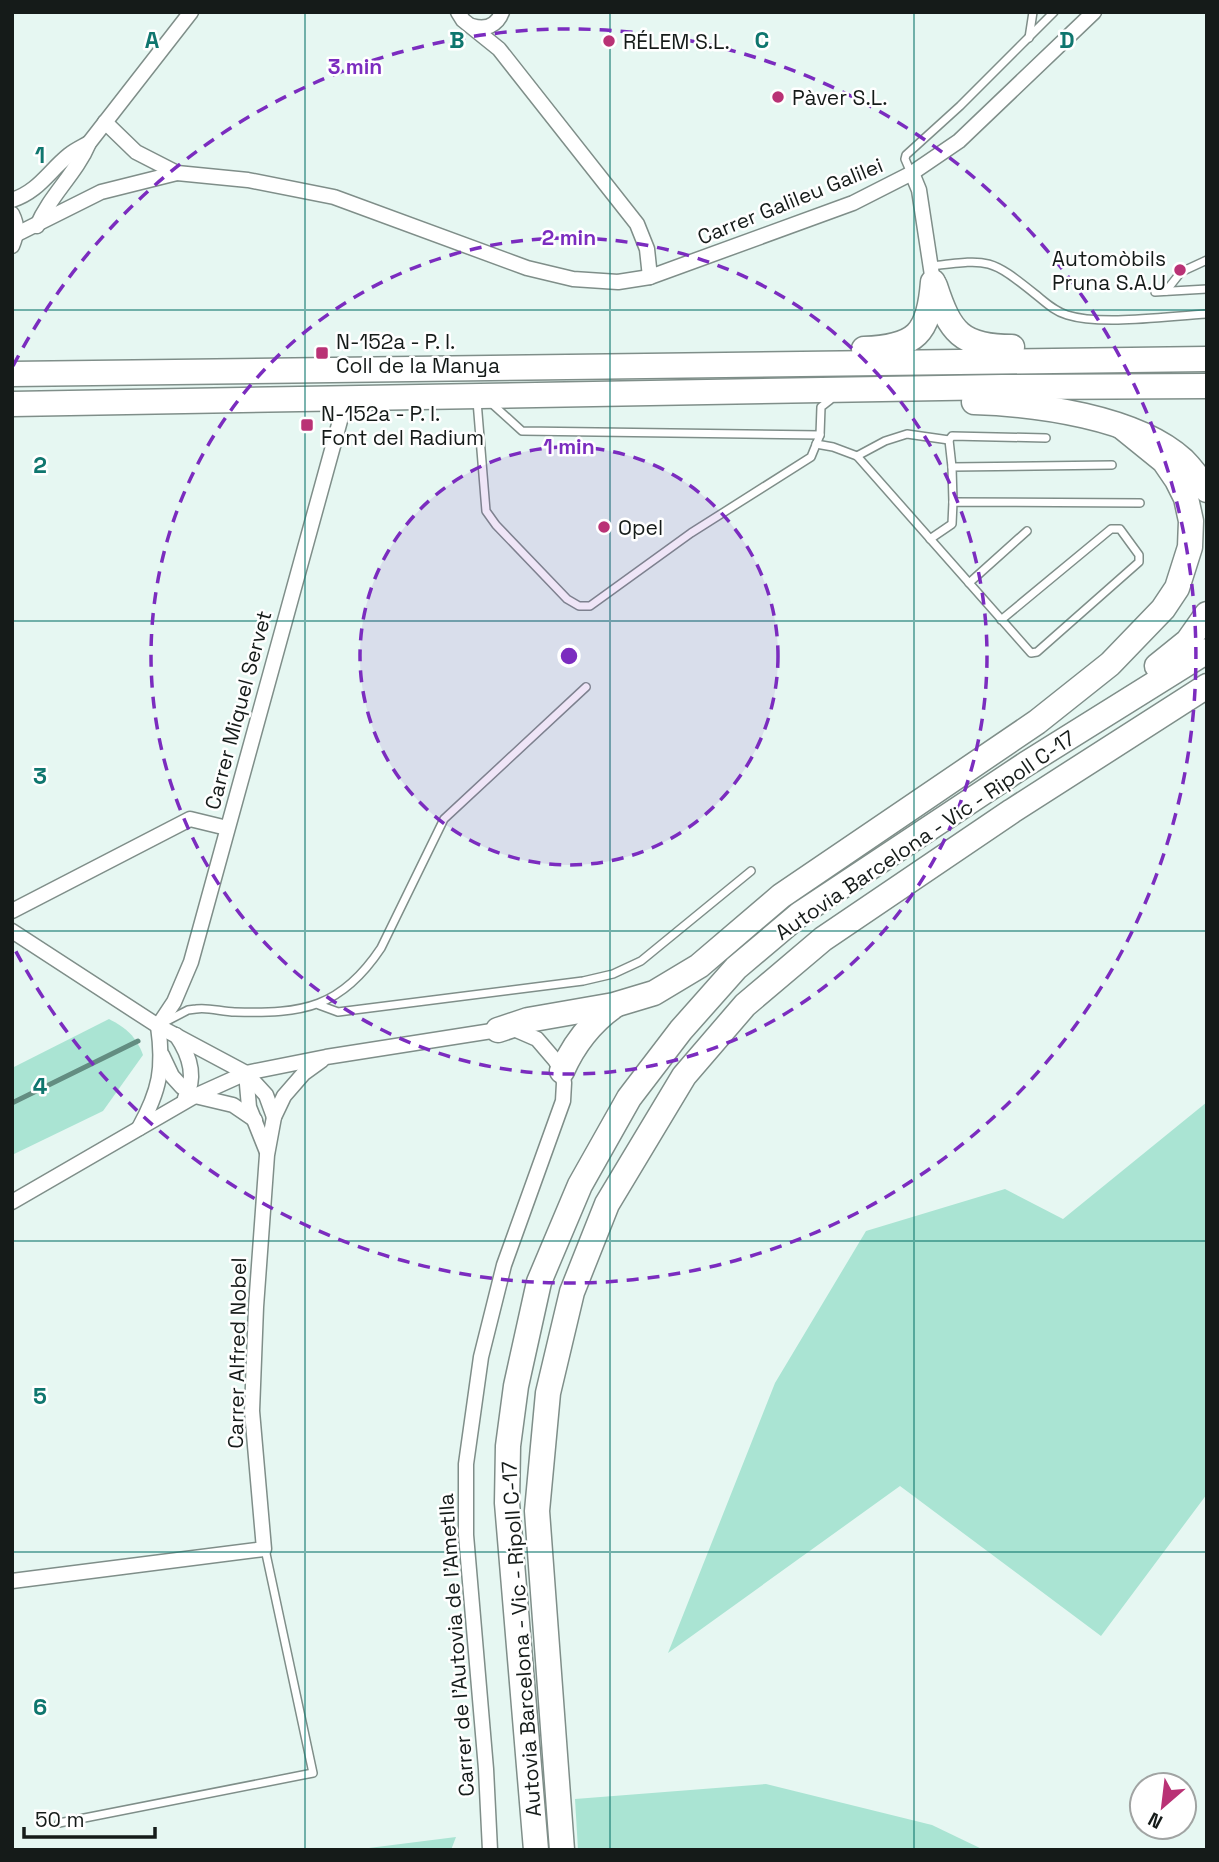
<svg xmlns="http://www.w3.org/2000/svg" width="1219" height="1862" font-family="'Space Grotesk',sans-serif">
<rect width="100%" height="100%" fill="#e6f7f2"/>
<g fill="#aae4d3">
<path d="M109 1019C126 1028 136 1036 143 1055L103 1111 12 1155V1068Z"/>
<path d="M1207 1102V1494L1101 1636 900 1486 668 1653 775 1383 866 1231 1005 1189 1063 1219Z"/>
<path d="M766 1784 932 1825 984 1850H578L575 1799Z"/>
<path d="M456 1837 451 1850H353Z"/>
</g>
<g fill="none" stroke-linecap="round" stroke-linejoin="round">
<path stroke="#638d81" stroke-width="5" d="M12 1103 138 1041"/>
<defs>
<g id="service">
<path d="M1029 38 1033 12"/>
<path d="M911 173 905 159 906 155 960 106 1054 12"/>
<path d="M932 266C989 259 990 258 1035 294 1045 302 1054 311 1067 315 1102 326 1169 316 1207 314"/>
<path d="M1166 291 1181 272 1207 260"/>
<path d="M1155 292 1207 289"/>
<path d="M477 401 486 511 496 525 567 599 579 606H590L691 533 811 457 820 435"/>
<path d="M490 402 522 431 820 435 821 407 830 400"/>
<path d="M816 444 833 447 857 456 1031 653 1037 652 1139 562V555L1120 529H1111L1001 620"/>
<path d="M857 456 885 441 907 434 949 440"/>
<path d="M952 467 949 440 952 436 1046 438"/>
<path d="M953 502 952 467 1112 465"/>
<path d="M930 539 952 524 953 502 1140 503"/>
<path d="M969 583 1027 531"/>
<path d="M319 1005 338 1012 583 981 613 974 641 961 751 871"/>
<path d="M165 1022 188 1010 196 1009C209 1007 222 1012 235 1012 303 1014 341 1008 381 948L444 819 586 687"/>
<path d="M59 1823 313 1773 265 1549"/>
</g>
<g id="minor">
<path d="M458 12 463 20 499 49 637 224 647 249 650 277"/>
<path d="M472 26C485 30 497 26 502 12"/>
<path d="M105 122 136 152 177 173 248 180 334 197 527 268 573 279 618 282 650 277 853 203 912 173 959 141 1094 12"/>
<path d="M912 173 919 190 933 282"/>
<path d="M12 200C38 192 49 171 69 155 75 150 82 147 89 143"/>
<path d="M12 214C18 226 17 234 12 246"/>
<path d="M37 226C50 195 76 174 89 143L191 12"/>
<path d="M17 234 101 192 177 173"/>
<path d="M12 911 190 819 227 828"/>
<path d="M12 931 158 1026 246 1073 266 1095 274 1117"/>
<path d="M158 1026 174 1002 191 962 346 399"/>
<path d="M176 1035C189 1054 197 1077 185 1098"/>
<path d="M162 1055 172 1076 182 1087 195 1096 233 1105 255 1120"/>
<path d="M246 1073 249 1107 267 1152"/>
<path d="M139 1128C160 1090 164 1068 158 1026"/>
<path d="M12 1202 195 1096 246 1073 326 1057 498 1030 514 1029 537 1039 555 1060 562 1071 564 1083 563 1101 504 1265 481 1357 466 1464V1535L486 1769 490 1850"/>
<path d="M12 1581 264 1549 252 1411 256 1307 267 1155 274 1117 284 1096 304 1073 322 1060"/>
</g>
<g id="trunk">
<path d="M935 286C950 332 961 347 1012 347"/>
<path d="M864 349C916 347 929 334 933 282"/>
<path d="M12 374 1207 359"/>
<path d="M974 402C1036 404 1136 417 1183 460 1192 469 1200 480 1207 490"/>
<path d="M12 404 1002 387 1207 386"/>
<path d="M1157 666 1188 641 1207 614"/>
<path d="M498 1030 528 1020 614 1005 654 993 699 966 781 896 1037 722 1110 664 1163 609 1177 588 1190 547 1191 521 1186 498 1177 480 1164 461 1122 427"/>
<path d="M562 1071C574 1044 590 1023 614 1006"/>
<path d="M536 1850 507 1503 508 1446 516 1386 539 1282 580 1185 629 1098 681 1030 736 968 800 914 1026 764 1207 651"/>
<path d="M562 1850 537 1511 548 1393 572 1292 607 1204 684 1076 745 1005 823 939 1012 811 1207 686"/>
</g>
</defs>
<use href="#service" stroke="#7f8e89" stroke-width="10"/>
<use href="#minor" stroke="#7f8e89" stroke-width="17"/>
<use href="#trunk" stroke="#7f8e89" stroke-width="27"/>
<use href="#service" stroke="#fff" stroke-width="7"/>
<use href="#minor" stroke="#fff" stroke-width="14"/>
<use href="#trunk" stroke="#fff" stroke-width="24"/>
</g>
<path fill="none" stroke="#0f766e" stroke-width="2" stroke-opacity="0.55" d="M305 12V1850M610 12V1850M914 12V1850M12 310H1207M12 621H1207M12 931H1207M12 1241H1207M12 1552H1207"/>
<circle cx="569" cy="656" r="209" fill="#7b2cbf" fill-opacity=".12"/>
<g fill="none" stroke="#7b2cbf" stroke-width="3.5" stroke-dasharray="12 9">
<circle cx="569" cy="656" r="209"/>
<circle cx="569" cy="656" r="418"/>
<path d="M13 366A627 627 0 1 1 13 946"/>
</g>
<g fill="#b93275" stroke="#fff" stroke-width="2.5">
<circle cx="609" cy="41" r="7"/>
<circle cx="778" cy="97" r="7"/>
<circle cx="1180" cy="270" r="7"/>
<rect x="315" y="346" width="14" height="14" rx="3.5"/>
<rect x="300" y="418" width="14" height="14" rx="3.5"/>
<circle cx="604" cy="527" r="7"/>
</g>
<g text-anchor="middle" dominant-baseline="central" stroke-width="5" stroke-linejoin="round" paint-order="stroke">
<g font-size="21" fill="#151b19" stroke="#fff" text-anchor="start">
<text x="623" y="41">RÉLEM S.L.</text>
<text x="792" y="97">Pàver S.L.</text>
<text x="1166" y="258" text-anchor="end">Automòbils<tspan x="1166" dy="24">Pruna S.A.U</tspan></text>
<text x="336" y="341">N-152a - P. I.<tspan x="336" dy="24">Coll de la Manya</tspan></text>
<text x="321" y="413">N-152a - P. I.<tspan x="321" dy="24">Font del Radium</tspan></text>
<text x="618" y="527">Opel</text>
</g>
<g font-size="21" fill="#151b19" stroke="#fff">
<text transform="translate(790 201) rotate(-22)">Carrer Galileu Galilei</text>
<text transform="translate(238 710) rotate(-75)">Carrer Miquel Servet</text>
<text transform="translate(925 835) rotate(-34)">Autovia Barcelona - Vic - Ripoll C-17</text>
<text transform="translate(237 1353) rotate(-89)">Carrer Alfred Nobel</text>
<text transform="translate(521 1639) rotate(-94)">Autovia Barcelona - Vic - Ripoll C-17</text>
<text transform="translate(456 1645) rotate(-94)">Carrer de l'Autovia de l'Ametlla</text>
</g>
</g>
<g font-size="23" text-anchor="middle" font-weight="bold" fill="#0f766e" stroke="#fff" stroke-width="5" stroke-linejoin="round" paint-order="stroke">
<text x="152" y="48">A</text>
<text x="457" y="48">B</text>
<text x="762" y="48">C</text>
<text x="1067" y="48">D</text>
<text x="40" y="163">1</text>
<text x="40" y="473">2</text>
<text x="40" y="784">3</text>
<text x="40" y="1094">4</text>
<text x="40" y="1404">5</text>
<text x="40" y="1715">6</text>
</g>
<circle cx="569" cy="656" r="10" fill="#7b2cbf" stroke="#fff" stroke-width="3.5"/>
<g font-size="21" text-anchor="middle" font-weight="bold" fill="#7b2cbf" stroke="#fff" stroke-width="5" stroke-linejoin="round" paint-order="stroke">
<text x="355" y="74">3 min</text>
<text x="569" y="245">2 min</text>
<text x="569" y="454">1 min</text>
</g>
<rect width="1219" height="1862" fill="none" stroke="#151b19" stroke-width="28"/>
<g transform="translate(1163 1806) rotate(208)"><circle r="33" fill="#ffffff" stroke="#a1a4a3" stroke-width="2"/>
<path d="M0-5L12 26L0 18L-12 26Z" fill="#b93275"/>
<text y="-10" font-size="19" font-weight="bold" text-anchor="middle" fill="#151b19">N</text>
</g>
<path d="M24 1827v10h131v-10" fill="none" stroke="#151b19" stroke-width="3.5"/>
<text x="35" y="1827" font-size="21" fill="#151b19" stroke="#ffffff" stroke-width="5" paint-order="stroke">50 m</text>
</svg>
